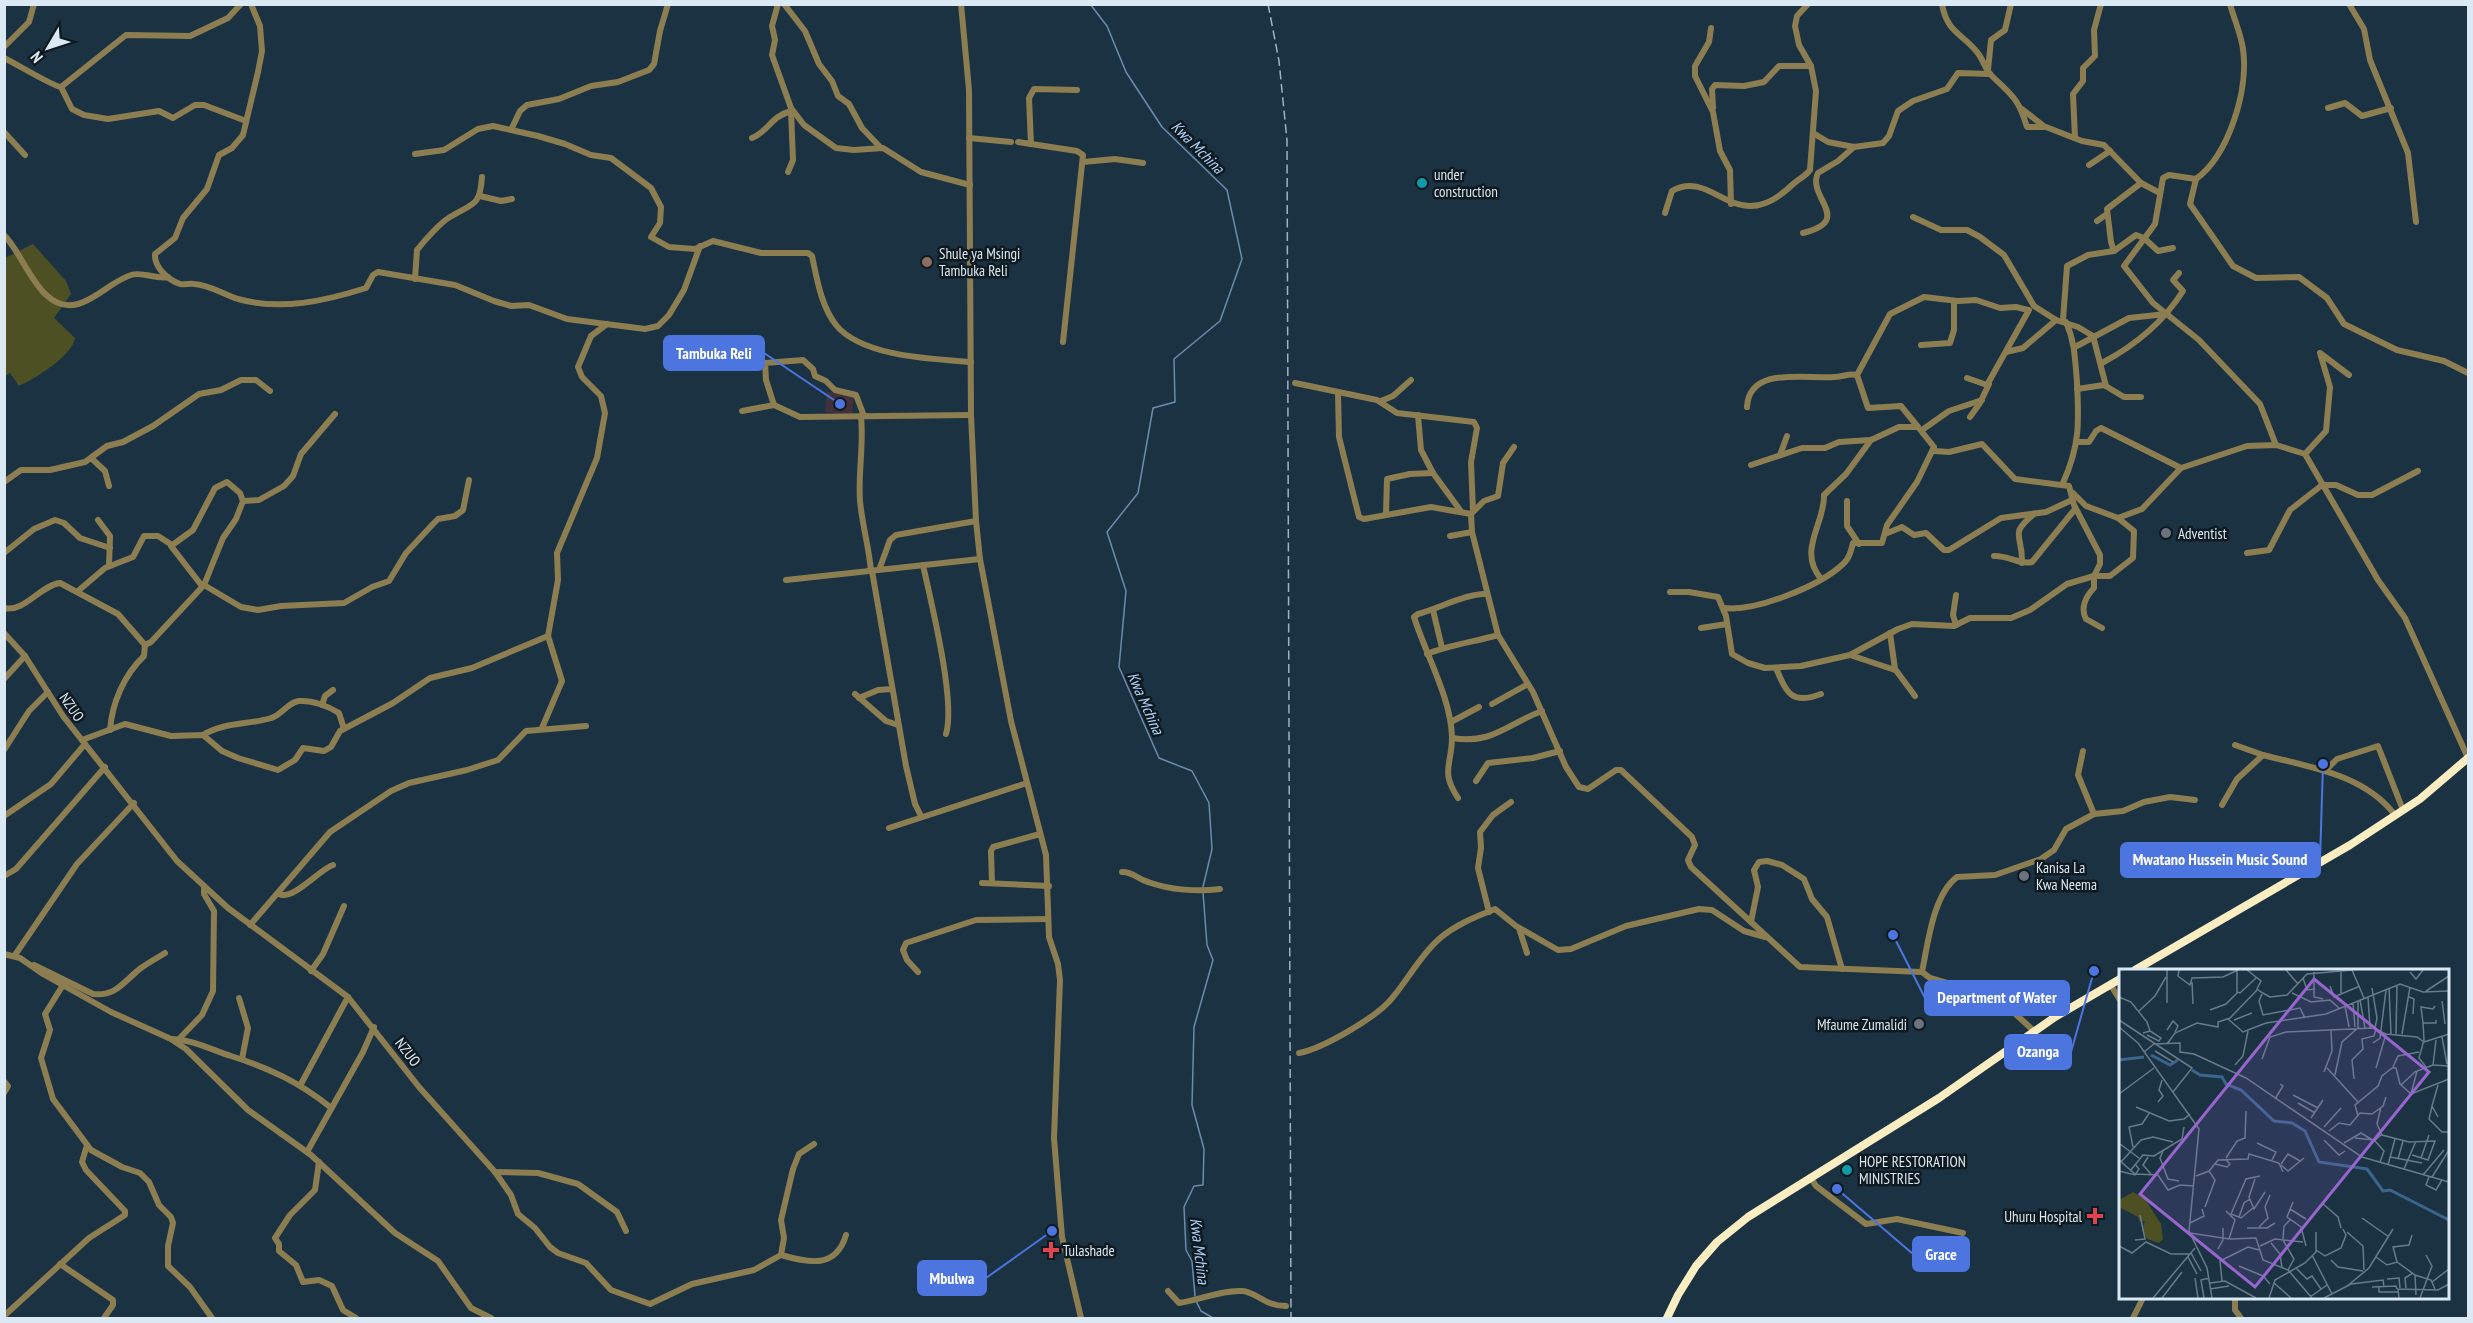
<svg xmlns="http://www.w3.org/2000/svg" width="2473" height="1323" font-family="'PT Sans Narrow',sans-serif">
<rect width="100%" height="100%" fill="#1b3243"/>
<path fill="#42313a" d="M827 392 854 395 852 415 825 412Z"/>
<path fill="#4d5023" d="M33 244 66 281 71 294 54 318 75 338C72 356 36 378 19 386L10 373 5 376V258Z"/>
<g fill="none" stroke-linecap="round" stroke-linejoin="round">
<g stroke="#6b8cad" stroke-width="1.5">
<path d="M1090 4 1107 26 1126 72 1162 127 1227 190 1242 259 1220 321 1174 359 1175 402 1153 408 1138 493 1107 532 1126 591 1119 667 1159 758 1192 771 1209 803 1212 849 1203 887"/>
<path d="M1195 1296 1192 1261 1186 1250 1184 1207 1194 1186 1203 1185 1204 1149 1192 1105 1194 1027 1213 960 1207 945 1203 892"/>
<path d="M1196 1301 1201 1311 1213 1318"/>
</g>
<g stroke="#8c7e51" stroke-width="6">
<path d="M251 4 260 26 262 51 258 72 243 135 232 148 219 155 207 189 183 218 175 238 155 254C154 267 168 280 180 284 185 285 189 283 194 284 210 285 223 294 238 299 281 311 325 301 366 288L373 275 378 272 455 285 494 301 511 306 529 305 567 319 645 329 658 326 669 315 684 290 700 246"/>
<path d="M778 4 772 26 775 40 772 55 791 108 804 125 836 148 854 150 883 148 921 172 970 185"/>
<path d="M784 4 805 31 819 64 832 81 838 96 849 104 862 128 881 148"/>
<path d="M961 4 969 90 971 415 976 521 980 559 1011 721 1046 855 1049 937 1058 964 1060 980 1054 1138 1062 1237 1081 1318"/>
<path d="M1942 4C1947 33 1962 33 1977 52 1983 59 1985 69 1991 75 2012 96 2018 97 2027 127H2046L2082 141 2104 145 2141 183 2158 192"/>
<path d="M2230 4C2234 19 2241 34 2243 49 2249 89 2229 155 2196 179L2169 175 2163 178 2155 224 2124 266 2153 303 2199 340 2260 404 2276 445"/>
<path d="M2349 4 2364 29 2370 60 2408 153 2416 222"/>
<path d="M1711 28 1709 42 1695 66V76L1713 112 1720 151 1730 170 1731 204"/>
<path d="M4 47 29 22 34 4"/>
<path d="M4 58C15 63 54 87 61 87L126 35 190 36 228 18 241 4"/>
<path d="M1988 70 1991 40 2005 30 2011 4"/>
<path d="M61 87 72 109 84 115 108 119 159 111 173 118 195 105H204L246 121"/>
<path d="M1713 108 1712 89 1715 85 1744 86 1764 82 1779 66H1811"/>
<path d="M2328 108 2345 103 2362 116 2391 108"/>
<path d="M2022 109 2045 127"/>
<path d="M511 130 520 111 527 105 559 99 591 86 618 82 649 70 654 64 660 31 668 4"/>
<path d="M4 132 25 155"/>
<path d="M1813 133 1828 142 1854 147 1883 143 1889 136 1898 111 1913 101 1947 89 1958 73 1990 74"/>
<path d="M752 138C770 130 770 117 791 111"/>
<path d="M969 138 1011 142"/>
<path d="M2075 138 2073 94 2083 81V68L2095 56 2094 30 2101 4"/>
<path d="M1018 142 1077 151 1083 155 1063 342"/>
<path d="M1031 144 1029 98 1034 89 1077 90"/>
<path d="M415 154 444 150 478 129 493 126 538 136 565 144 591 155 611 158 651 188 661 207 660 223 651 237 669 247 695 249 713 241 761 253H808L812 256C817 279 821 306 836 325 862 357 933 359 971 362"/>
<path d="M1083 162 1115 159 1143 163"/>
<path d="M2089 165 2110 151"/>
<path d="M788 172 793 160 791 111"/>
<path d="M2196 179 2190 204 2233 266 2256 278 2299 277 2327 298 2344 324 2397 350 2444 361 2468 373"/>
<path d="M480 196 501 201 512 199"/>
<path d="M1665 213 1672 191C1714 167 1735 240 1792 185 1798 179 1806 176 1810 170L1816 91 1811 66 1799 45 1795 26 1797 16 1808 4"/>
<path d="M1913 217 1941 230H1967L1980 237 2004 255 2034 306 2056 320 2078 327 2093 336 2106 386"/>
<path d="M2097 221 2107 214"/>
<path d="M1803 233C1855 220 1806 197 1818 173L1838 161 1854 147"/>
<path d="M4 235C25 255 40 315 78 304 97 299 112 281 131 275 143 271 156 280 168 277"/>
<path d="M2114 251 2111 242 2107 209 2141 183"/>
<path d="M415 279 417 250C424 241 441 222 450 217 473 203 480 207 482 177"/>
<path d="M2063 320 2067 266 2088 255 2114 251 2136 235 2144 238 2158 251 2173 248"/>
<path d="M1921 345 1950 343 1954 330V301"/>
<path d="M2075 347 2129 318 2166 314"/>
<path d="M2006 352 2023 348 2056 320"/>
<path d="M2102 363C2134 346 2164 321 2183 291L2173 280 2179 273"/>
<path d="M1857 375 1868 408 1901 406 1918 427"/>
<path d="M1967 378 1987 385 2029 310"/>
<path d="M1295 383 1377 400 1397 413 1474 422 1477 428 1471 462 1473 511"/>
<path d="M2077 389 2104 385 2124 397H2141"/>
<path d="M1338 393 1339 437 1359 517 1364 519 1431 507 1471 514"/>
<path d="M1381 401 1393 396 1411 380"/>
<path d="M774 405 766 380 765 363 803 360 813 369 815 376 826 381 835 390 856 395 864 416"/>
<path d="M1747 407C1749 366 1805 379 1834 377 1842 377 1849 373 1857 375L1890 314 1924 297 1958 301 1976 300 2000 308 2016 307 2028 310"/>
<path d="M742 411 774 405 800 417 971 415"/>
<path d="M1418 415 1421 450 1433 473 1460 510"/>
<path d="M861 416C864 445 858 472 860 501 862 524 869 547 871 571"/>
<path d="M1970 417 1980 403 1989 384"/>
<path d="M1922 430 1949 411 1982 400"/>
<path d="M2077 442H2089L2096 431 2101 428 2181 468"/>
<path d="M1514 447 1503 463 1498 496 1484 501 1471 514 1472 532 1498 635 1533 692 1566 767 1579 787 1588 789 1616 770H1621L1692 837 1695 845 1688 860 1691 867 1800 967 1922 972 1930 978 1998 998 2034 1031"/>
<path d="M2305 454 2326 431 2330 387 2320 353 2349 375"/>
<path d="M1780 455 1787 436"/>
<path d="M91 458 105 471 109 486"/>
<path d="M4 482 21 470H50L85 462 107 446 123 442 153 426 199 394 221 390 241 380H256L270 391"/>
<path d="M2063 483C2080 445 2079 423 2077 382 2075 360 2075 342 2066 322"/>
<path d="M2073 493 2086 506 2118 518"/>
<path d="M243 501 259 500 284 486 293 476 301 454 335 414"/>
<path d="M1847 501V526L1859 544"/>
<path d="M1386 514 1387 479 1410 474 1433 473"/>
<path d="M98 520 110 536 109 566"/>
<path d="M1885 534 1902 527 1914 535 1926 533 1944 550H1949L2001 518 2046 512 2072 500"/>
<path d="M1450 536 1472 532"/>
<path d="M4 553 34 529 55 520 64 523 80 538 110 548"/>
<path d="M2247 553 2269 550 2290 510 2322 485H2336L2358 495H2372L2418 471"/>
<path d="M1994 556C2008 555 2019 565 2032 562L2075 509"/>
<path d="M2022 563C2023 534 2008 535 2034 514"/>
<path d="M923 565C931 602 956 701 946 734"/>
<path d="M879 570 890 540 896 535 976 521"/>
<path d="M872 571 906 766 915 804 921 816"/>
<path d="M1821 579C1797 550 1825 524 1824 495L1846 474 1871 440"/>
<path d="M786 580 980 559"/>
<path d="M202 586 171 546 193 530 215 488 227 482 240 493 243 501 236 519 223 538 204 585"/>
<path d="M78 591 105 568 133 557 144 536H158L172 545"/>
<path d="M1670 592H1689L1718 597 1726 616 1732 654 1748 663 1765 668 1801 666 1850 655 1898 629 1912 624 1954 626 1970 618H2011L2030 610 2067 584 2094 576 2100 564V555L2074 505 2069 486 2015 479 1982 444 1949 452 1934 451"/>
<path d="M4 608C24 613 41 585 60 583L118 614 145 645 151 642 204 585 241 607 258 610 281 606 344 603 372 587 389 581 406 553 433 524 438 519 455 516 463 510 469 480"/>
<path d="M1724 608C1755 612 1820 586 1843 564 1849 559 1851 551 1853 543H1882L1887 525 1917 482 1934 447 1918 427H1899L1871 440 1839 442 1825 448H1802L1751 465"/>
<path d="M1433 610 1442 648"/>
<path d="M1956 625 1953 615 1956 595"/>
<path d="M1701 628 1727 624"/>
<path d="M2102 628 2086 619C2080 608 2086 596 2094 588V576H2110L2133 558 2134 531 2118 518 2142 509 2181 468 2247 446 2276 445 2305 454 2378 580 2405 618 2468 758"/>
<path d="M4 633 25 656 63 716 177 861 228 908 348 997 419 1087 495 1172 511 1195 518 1214 535 1228 550 1247 558 1253 586 1263 611 1290 650 1304 692 1284 754 1270 781 1255C809 1263 836 1269 846 1235"/>
<path d="M1890 633 1895 669 1915 696"/>
<path d="M1427 654C1449 645 1474 642 1498 635"/>
<path d="M1850 655 1895 670"/>
<path d="M1776 668C1787 694 1792 705 1821 694"/>
<path d="M4 679 25 656"/>
<path d="M855 694 886 721 898 725"/>
<path d="M859 698 878 690 892 689"/>
<path d="M1492 704 1528 684"/>
<path d="M322 705 325 696 333 690"/>
<path d="M1451 722 1479 707"/>
<path d="M542 728 562 681 548 636 558 580 557 553 597 458 605 413 601 396 582 377 578 367 591 336 607 324"/>
<path d="M110 730C112 703 124 675 144 656L145 645"/>
<path d="M203 735C224 722 248 725 271 718 282 715 288 702 299 701 312 700 328 706 339 713L344 729"/>
<path d="M1452 738C1492 745 1507 724 1542 711"/>
<path d="M82 740 125 724 171 736 203 735 222 751 238 758 278 770 295 760 303 748 324 751 331 747 340 731 393 703 430 678 472 668 548 636"/>
<path d="M2235 745 2263 755"/>
<path d="M4 750 29 711 48 692"/>
<path d="M2083 751 2078 775 2094 814"/>
<path d="M2326 770 2337 759 2378 746 2403 810"/>
<path d="M1476 781 1488 763 1533 758 1560 751"/>
<path d="M1458 798C1440 771 1452 765 1452 737 1451 698 1426 655 1414 617L1418 614C1437 609 1468 593 1486 594"/>
<path d="M2222 805 2237 779 2263 755C2309 767 2364 774 2395 815"/>
<path d="M4 816 51 784 85 744"/>
<path d="M889 828 1027 783"/>
<path d="M1122 872C1134 872 1137 879 1148 882 1170 890 1197 892 1220 889"/>
<path d="M4 876 16 869 105 767"/>
<path d="M982 883 1049 886"/>
<path d="M992 883 991 851 993 847 1040 834"/>
<path d="M279 894C293 901 317 871 333 865"/>
<path d="M1489 912 1478 868 1481 848 1480 832 1493 815 1511 802"/>
<path d="M1751 922 1758 887 1754 870 1759 862 1767 861 1782 865 1804 879 1812 899 1827 917 1842 969"/>
<path d="M250 925 330 832 391 791 409 783 467 770 498 760 526 731 586 726"/>
<path d="M1519 928 1527 953"/>
<path d="M4 954 20 958 43 974 111 1012 171 1039 186 1049 248 1110 311 1155 395 1233 438 1261 471 1308 491 1318"/>
<path d="M15 955 77 864 134 803"/>
<path d="M34 965 93 994C116 997 124 981 141 968 148 963 157 958 165 953"/>
<path d="M311 971 323 954 344 906"/>
<path d="M918 972 907 960 903 950 906 943 976 920 1048 919"/>
<path d="M1922 972C1928 943 1933 895 1957 877L1995 875 2041 859 2054 850 2066 829 2094 814 2123 811 2144 802 2170 797 2195 800"/>
<path d="M2110 984 2120 1000"/>
<path d="M63 985 45 1014 50 1030 41 1058 53 1099 91 1150 122 1167 140 1173 149 1182 159 1205 171 1217 173 1223 168 1246V1266L190 1287 212 1318"/>
<path d="M239 998 248 1028 242 1059"/>
<path d="M173 1039C194 1040 212 1050 231 1056 269 1068 299 1082 330 1107"/>
<path d="M179 1039 202 1015 213 991 214 911 204 894V887"/>
<path d="M1299 1053C1322 1049 1379 1016 1393 997 1409 978 1420 956 1439 939 1455 925 1475 917 1495 909L1516 926 1558 950 1571 949 1626 926 1699 909 1712 910 1744 931 1765 937"/>
<path d="M4 1081 8 1086 4 1093"/>
<path d="M301 1084 348 997"/>
<path d="M307 1152 363 1052 374 1027"/>
<path d="M319 1162 315 1190 290 1215 275 1238 279 1244V1251L296 1265 303 1282 319 1280 332 1286 343 1310 356 1318"/>
<path d="M495 1172 538 1173 578 1184 617 1212 626 1231"/>
<path d="M1810 1177 1816 1186 1866 1224 1897 1219 1963 1233"/>
<path d="M781 1255 784 1238 781 1220 793 1169 799 1154 814 1144"/>
<path d="M60 1264 113 1300V1305L104 1318"/>
<path d="M1168 1291 1179 1303C1201 1300 1220 1290 1242 1291 1257 1292 1264 1306 1286 1306"/>
<path d="M2235 1298V1310L2241 1318"/>
<path d="M4 1316 89 1238 125 1215V1211L86 1170 82 1162 87 1145"/>
<path d="M2133 1318 2143 1298"/>
</g>
<g stroke="#faedc2" stroke-width="8">
<path d="M2135 970 2350 845 2420 799 2468 758"/>
<path d="M1667 1318 1678 1295 1696 1266 1717 1242 1748 1217 1939 1098 2055 1017 2120 979"/>
</g>
<path stroke="#a1b2bf" stroke-width="1.5" stroke-dasharray="9 4.5" stroke-linecap="butt" d="M1268 4 1279 61 1287 140 1291 1318"/>
</g>
<g fill="#0f9aa8" stroke="#0f1920" stroke-width="2">
<circle cx="1422" cy="183" r="6"/>
<circle cx="1847" cy="1170" r="6"/>
</g>
<circle fill="#8d6e63" stroke="#0f1920" stroke-width="2" cx="927" cy="262" r="6"/>
<g fill="#6b7280" stroke="#0f1920" stroke-width="2">
<circle cx="2166" cy="533" r="6"/>
<circle cx="2024" cy="876" r="6"/>
<circle cx="1919" cy="1024" r="6"/>
</g>
<g fill="#e0444e" stroke="#0f1920" stroke-width="2">
<path d="M2092 1207h6v6h6v6h-6v6h-6v-6h-6v-6h6z"/>
<path d="M1048 1241h6v6h6v6h-6v6h-6v-6h-6v-6h6z"/>
</g>
<g text-anchor="middle" dominant-baseline="central" stroke-width="5" stroke-linejoin="round" paint-order="stroke">
<g font-size="15" fill="#dbe9f4" stroke="#0f1920" text-anchor="start">
<text x="1434" y="174">under<tspan x="1434" dy="17">construction</tspan></text>
<text x="939" y="253">Shule ya Msingi<tspan x="939" dy="17">Tambuka Reli</tspan></text>
<text x="2178" y="533">Adventist</text>
<text x="2036" y="867">Kanisa La<tspan x="2036" dy="17">Kwa Neema</tspan></text>
<text x="1907" y="1024" text-anchor="end">Mfaume Zumalidi</text>
<text x="1859" y="1161">HOPE RESTORATION<tspan x="1859" dy="17">MINISTRIES</tspan></text>
<text x="2082" y="1216" text-anchor="end">Uhuru Hospital</text>
<text x="1063" y="1250">Tulashade</text>
</g>
<g font-size="15" fill="#dbe9f4" stroke="#0f1920">
<text transform="translate(72 707) rotate(55)">NZUO</text>
<text transform="translate(408 1052) rotate(53)">NZUO</text>
</g>
<g font-size="16" font-style="italic" fill="#aed2fa" stroke="#0f1920">
<text transform="translate(1198 147) rotate(45)">Kwa Mchina</text>
<text transform="translate(1146 703) rotate(66)">Kwa Mchina</text>
<text transform="translate(1200 1251) rotate(83)">Kwa Mchina</text>
</g>
</g>
<g transform="translate(2119 969)">
<rect width="330" height="330" fill="#1b3243"/>
<path d="M14 223 26 230 42 255 44 270 40 274 28 270 23 260 26 252 21 253 19 248 0 238V231Z" fill="#4d5023"/>
<path fill="none" stroke="#3b648f" stroke-width="3" d="M32 86 51 96 59 91M0 91 25 88M73 101 81 106 103 108 107 115 122 121 155 152 173 154 186 162 200 193 248 200 264 222 271 221 330 251"/>
<path fill="none" stroke="#687b8a" stroke-width="1.5" d="M60 1 59 7 71 16 73 9 104 8 119 1M128 1 142 12 138 20 142 23M167 1 179 15M233 1 245 29M195 3V28L204 30M291 3 297 10 304 1M184 9 188 21 196 20M73 13 74 35M211 17 215 28 241 17M253 19 258 49 256 59M270 19 272 65M307 22 330 7M118 23 121 24 137 9M142 23 151 28 168 26 188 5 234 1M173 24 192 33 211 31 220 39M222 24V3M143 25 140 32 144 46 181 39 186 49M0 28 12 33 28 53 31 62 24 64M249 28 251 59M290 28 295 30 294 45M241 31 246 59M239 32V58M323 32 326 55M48 34V1M234 34 236 58M226 37 230 58M91 41 107 35 118 24V1M20 42 36 27 47 8M109 50 124 63 147 54 207 45 281 15 304 23 330 22M0 51 73 99 54 123M115 51 133 44M304 54 302 38 314 40 316 37M0 58 19 74 80 160 70 262 88 299 93 329M48 61 54 52 59 57 56 63M277 65 278 16M283 65 291 18M28 66 40 72 42 69 31 62M323 68 328 95M305 73 330 65M254 74 261 69 267 21M48 75 56 64 78 54 99 58V53L111 49 138 21M36 82 54 93M25 83 35 75 61 74V83L75 85 127 109 243 188 330 213M143 90 151 68 167 63 254 59 267 65 298 68 305 73M116 96 124 87 129 62M314 96 317 71M274 98 279 87 300 83M307 98 300 89 305 71 304 54H317V51M208 99 239 133M257 99 267 65M205 103 213 82 212 60M216 106 223 73 240 58M235 110 233 91 244 80 243 70 255 67 257 60M282 116 297 102M319 116 313 137 319 148M0 125 35 99M292 125 298 102 314 96 330 97M174 126 199 139M156 130 164 117 161 115M39 133 44 127 40 121 43 111M179 134 196 144M313 137 310 150 323 163H330M17 138 50 152 65 150 71 145M262 138 258 155 263 166 290 173 316 172 309 191 293 186M239 147 236 136 259 117 263 107 273 99H277L281 115 292 125 330 110M192 149 204 131M205 158 222 139M210 162 220 154 231 156 241 144 253 145 264 137 267 128M236 169 255 171M205 171 220 186 226 182M256 172 265 182 261 193M138 174 157 183 153 191M225 174 242 164 255 172 262 166M1 175 20 189M14 178 10 158 23 155 31 143M44 182 41 189 49 210 60 212M29 188 24 196 32 205M271 188 303 194M107 189 118 172 126 169 127 142M302 189 310 166M279 190 284 172M0 191 16 205 39 206 49 221 61 216 75 217M2 193 22 171 34 168 54 173M96 195 108 198 111 195 107 191M162 195 169 185 181 192M162 196 169 202 185 189M269 196 276 170M285 200 297 172M0 202 16 206 20 200 16 195M11 202 24 186 35 187 63 170 65 158M304 206 325 181M77 207 90 202 99 191 129 190 130 185 160 194 164 203M310 208 307 216 317 221 323 211M313 208 330 181M136 210 130 228 135 240 146 223M174 233 168 248 182 258 187 277M204 235 219 248 222 259M86 238 96 211 90 202M134 239 122 249 112 245 127 210 141 207M171 240 187 250M120 248 125 234 131 230M243 249 270 268M71 254 85 247 83 240M140 258 149 249 146 238 151 226M128 259H148L156 254M228 263 244 277 245 301M71 264 110 270 116 251 107 242M111 270 137 269 144 291 169 301 193 329M164 270 165 257 171 251M16 271 26 270 21 246M164 271 175 290 169 301M152 274 161 285 163 299M0 277 13 284 27 273 52 285H71M141 277 156 270 184 273M99 280 104 271V259M197 281 206 287 222 279 227 266 224 260M72 284 82 302M193 286 213 325M69 288 78 305M257 288 268 296 278 293 296 306 312 311 316 320M212 291 219 298 244 302M278 293 274 278 290 276 293 266M120 297 144 307 151 315M177 299 188 310 193 307 202 320M296 306 297 326M76 309 79 329M268 310 280 309 281 319M103 312 101 292 129 278 140 281M313 313 330 300M91 314 106 312 137 329M155 314 172 329M227 318 250 299 274 260M253 318 277 317 278 320M260 318V323H279M287 319 286 309 294 304M91 320 110 317M191 328 208 316M34 329 76 279M43 329 63 303M85 329 82 311 90 309M150 329 156 311 186 294 197 283V263M205 329 232 315 264 311 265 318M280 329 279 320 319 321 330 315M301 329 313 297 307 286"/>
<path fill="#9865cf" fill-opacity="0.15" stroke="#9865cf" stroke-width="3" d="M195 10 310 103 136 318 21 225Z"/>
<rect width="330" height="330" fill="none" stroke="#dbe9f4" stroke-width="3"/>
</g>
<path fill="none" stroke="#4c75df" stroke-width="2" d="M840 404L764 353M2323 764L2320 860M1893 935L1925 998M2094 971L2071 1052M1837 1189L1913 1254M1052 1231L986 1278"/>
<g fill="#4c75df" stroke="#0f1920" stroke-width="2">
<circle cx="840" cy="404" r="6"/>
<circle cx="2323" cy="764" r="6"/>
<circle cx="1893" cy="935" r="6"/>
<circle cx="2094" cy="971" r="6"/>
<circle cx="1837" cy="1189" r="6"/>
<circle cx="1052" cy="1231" r="6"/>
</g>
<g fill="#4c75df" stroke="#4c75df" stroke-width="2">
<rect x="664" y="336" width="100" height="34" rx="6"/>
<rect x="2121" y="843" width="199" height="34" rx="6"/>
<rect x="1925" y="981" width="144" height="34" rx="6"/>
<rect x="2005" y="1035" width="66" height="34" rx="6"/>
<rect x="1913" y="1237" width="56" height="34" rx="6"/>
<rect x="918" y="1261" width="68" height="34" rx="6"/>
</g>
<g font-size="16" text-anchor="middle" font-weight="bold" fill="#fff">
<text x="714" y="359">Tambuka Reli</text>
<text x="2220" y="865">Mwatano Hussein Music Sound</text>
<text x="1997" y="1003">Department of Water</text>
<text x="2038" y="1057">Ozanga</text>
<text x="1941" y="1260">Grace</text>
<text x="952" y="1284">Mbulwa</text>
</g>
<rect width="2473" height="1323" fill="none" stroke="#dbe9f4" stroke-width="12"/>
<g transform="translate(48 48) rotate(231)" stroke="#0f1920" stroke-width="4.5" paint-order="stroke">
<path d="M0-4.5L10 22L0 15L-10 22Z" fill="#dbe9f4"/>
<text y="-9" font-size="16" font-weight="bold" text-anchor="middle" fill="#dbe9f4">N</text>
</g>
</svg>
